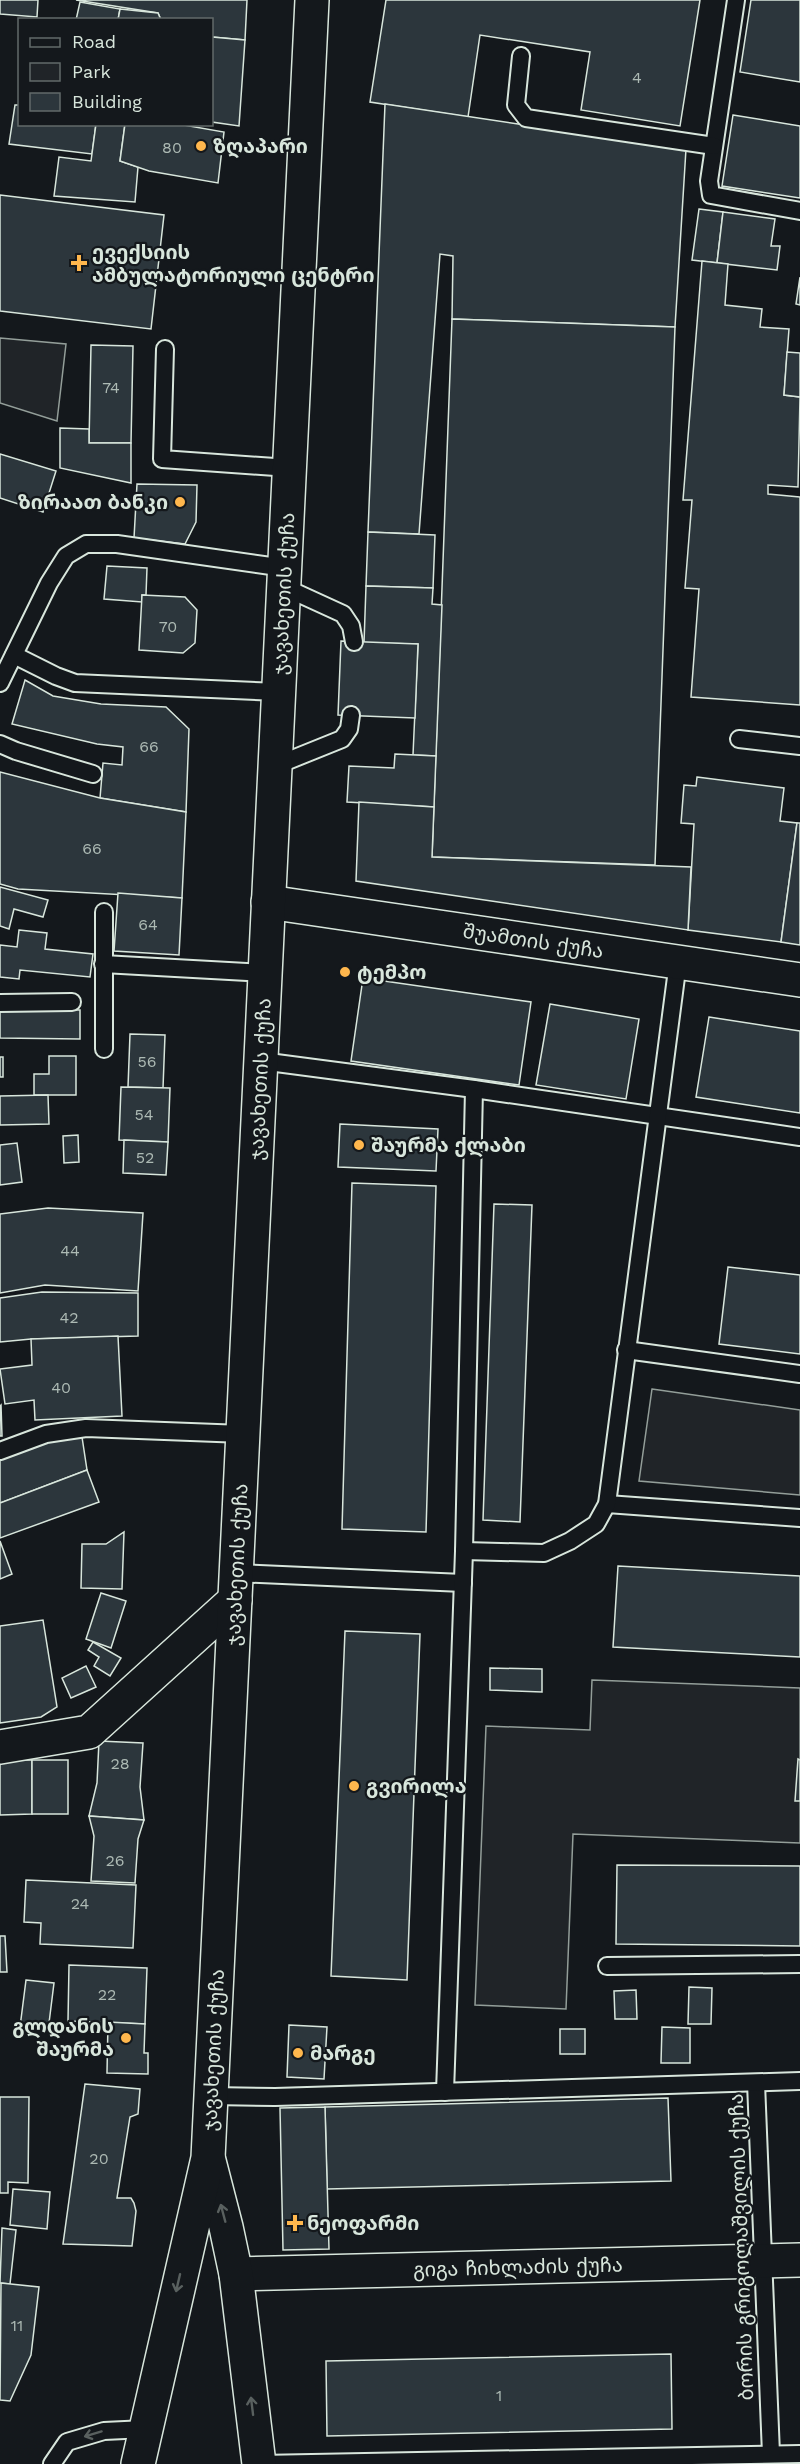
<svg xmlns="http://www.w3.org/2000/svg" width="800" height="2464" font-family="'Work Sans','Noto Sans Georgian',sans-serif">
<rect width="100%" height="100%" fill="#14181c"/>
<g fill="#202428" stroke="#939e99" stroke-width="1.5">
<path d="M0 338 66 344 57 421 0 403Z"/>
<path d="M652 1389 800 1410V1495L639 1481Z"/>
<path d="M592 1680 800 1688V1843L573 1834 566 2009 475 2005 486 1726 590 1730Z"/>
</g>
<g fill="#2c363c" stroke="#d8e6dc" stroke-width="1.5">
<path d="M0 0H38L37 17 0 14Z"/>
<path d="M76 0H247L245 40 212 37V20H161L158 13Z"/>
<path d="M386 0H700L680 126 581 110 590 52 480 35 468 117 370 102Z"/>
<path d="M751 0H800V82L740 72Z"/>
<path d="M80 2 120 9 118 20H76Z"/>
<path d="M120 9 158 13 161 20H118Z"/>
<path d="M212 37 245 40 239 126 212 122Z"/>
<path d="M385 104 686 149 675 327 452 319 453 256 440 254 419 534 368 532Z"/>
<path d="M15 105H20V124H96L92 154 9 144Z"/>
<path d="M733 115 800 126V198L722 186Z"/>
<path d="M96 124H125L120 161 138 167 135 202 54 196 59 157 91 161Z"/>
<path d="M125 124H178L224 132 218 183 149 171 120 161Z"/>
<path d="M0 195 164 215 151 329 0 311Z"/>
<path d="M699 209 723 212 717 263 692 260Z"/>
<path d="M723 212 775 219 771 246H780L777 270 717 263Z"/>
<path d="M702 261 728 264 725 305 762 309 760 327 789 329 784 395 800 397 798 487 768 485V494L800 497V705L691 697 699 589 685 588 692 500H683Z"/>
<path d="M800 277V305L796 304Z"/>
<path d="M452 319 675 327 655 865 432 857Z"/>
<path d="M91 345 133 346 131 443H89Z"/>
<path d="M787 352 800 353V397L784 395Z"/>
<path d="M60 428 89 429V443H131V483L60 468Z"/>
<path d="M0 454 56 471 43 512 0 498Z"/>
<path d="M137 484 197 485 196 522 185 544 134 538Z"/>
<path d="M368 532 435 535 433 588 366 586Z"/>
<path d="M107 566 147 568 146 595H142V602L104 599Z"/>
<path d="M366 586 433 588 432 604 442 605 436 756 413 755 418 644 364 643Z"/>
<path d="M142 595 185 597 197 610 195 643 183 653 139 650Z"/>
<path d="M341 641 418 644 415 718 338 715Z"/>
<path d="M25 680 53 696 101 704 166 707 189 729 186 812 100 798 103 763 122 765 123 747 97 744 12 724Z"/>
<path d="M395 754 436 756 434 807 347 802 349 766 394 768Z"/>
<path d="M0 772 100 798 186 812 182 898 18 889 0 884Z"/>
<path d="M697 777 784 788 780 821 797 823 781 942 688 930 694 824 681 823 684 785 696 786Z"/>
<path d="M359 802 434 807 432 857 691 867 688 930 356 881Z"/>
<path d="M797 823H800V945L781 942Z"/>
<path d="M0 887 48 900 43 917 14 909 9 929 0 926Z"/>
<path d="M118 893 182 898 179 955 114 951Z"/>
<path d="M19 930 47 933 45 949 93 954 90 977 20 970 19 979 0 977V945L17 947Z"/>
<path d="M363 978 531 1002 519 1085 351 1061Z"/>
<path d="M550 1004 639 1019 626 1099 536 1085Z"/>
<path d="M0 1009 80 1010V1039L0 1038Z"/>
<path d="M709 1017 800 1031V1113L696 1097Z"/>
<path d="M130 1034 165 1035 163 1088 128 1087Z"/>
<path d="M49 1056H76V1095H34V1074H49Z"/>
<rect x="0" y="1057" width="3" height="20"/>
<path d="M121 1087 170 1088 168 1142 119 1140Z"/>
<path d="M48 1095 49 1124 0 1125V1096Z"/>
<path d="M340 1124 438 1129 436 1171 338 1167Z"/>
<path d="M78 1135 79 1162 64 1163 63 1136Z"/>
<path d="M124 1140 168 1142 166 1175 123 1173Z"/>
<path d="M17 1143 22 1182 0 1185V1145Z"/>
<path d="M352 1183 436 1186 426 1532 342 1529Z"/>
<path d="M494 1204 532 1205 520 1522 483 1520Z"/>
<path d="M48 1208 143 1213 138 1291 45 1285 0 1293V1214Z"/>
<path d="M728 1267 800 1275V1354L719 1344Z"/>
<path d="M42 1292 138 1293V1336L31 1339 0 1342V1298Z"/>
<path d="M118 1336 122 1416 35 1420 34 1400 5 1404 0 1369 32 1365 31 1339Z"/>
<path d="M1 1405 2 1436H0V1406Z"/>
<path d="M82 1437 87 1470 0 1503V1459L44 1442Z"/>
<path d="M87 1470 99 1502 0 1538V1503Z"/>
<path d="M124 1532 122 1589 81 1588 82 1544H106Z"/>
<path d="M0 1541 12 1574 0 1579Z"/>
<path d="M618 1566 800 1576V1657L613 1647Z"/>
<path d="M101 1593 126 1601 111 1648 86 1639Z"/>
<path d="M43 1620 57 1707 41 1717 0 1723V1626Z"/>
<path d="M345 1631 420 1634 407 1980 331 1976Z"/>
<path d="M93 1642 121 1658 110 1676 94 1666 99 1657 88 1650Z"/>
<path d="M86 1666 96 1687 71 1698 62 1678Z"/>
<path d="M490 1668 542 1669V1692L490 1690Z"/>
<path d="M99 1741 143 1743 140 1787 144 1820 89 1816 97 1783Z"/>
<path d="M798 1759 800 1760V1801H795Z"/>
<path d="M0 1760H32V1814L0 1815Z"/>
<rect x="32" y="1760" width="36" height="54"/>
<path d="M89 1816 144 1820 138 1839 135 1883 91 1881 94 1836Z"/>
<path d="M617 1865 800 1866V1946L616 1944Z"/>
<path d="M26 1880 136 1885 133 1948 40 1944 41 1923 24 1922Z"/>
<path d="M0 1936H5L7 1972H0Z"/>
<path d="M69 1965 147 1968 145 2024 68 2021Z"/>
<path d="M26 1980 54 1983 48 2031 20 2027Z"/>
<path d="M689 1987 712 1988 711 2024H688Z"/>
<path d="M636 1990 637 2019H615L614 1991Z"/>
<path d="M108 2022 145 2024 144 2053H148V2074L107 2073Z"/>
<path d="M289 2025 327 2027 324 2079 287 2077Z"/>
<path d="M662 2027 690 2028V2063H661Z"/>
<rect x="560" y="2029" width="25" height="25"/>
<path d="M85 2084 140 2089 138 2114 130 2117 117 2198H131L134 2203 136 2211 132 2246 63 2244Z"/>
<path d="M0 2097H29L28 2183 8 2182V2193H0Z"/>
<path d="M668 2098 671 2181 327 2189 325 2107Z"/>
<path d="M325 2107 329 2249 283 2250 280 2108Z"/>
<path d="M13 2189 50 2192 47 2229 10 2225Z"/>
<path d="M2 2228 16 2230 10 2284 0 2283Z"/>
<path d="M1 2283 39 2287 31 2355 10 2401 0 2400Z"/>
<path d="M671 2354 672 2429 327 2436 326 2361Z"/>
</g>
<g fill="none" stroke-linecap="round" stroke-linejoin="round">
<defs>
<g id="lane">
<path d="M736 0 709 181 711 195 800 211"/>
<path d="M521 56 516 105 526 118 714 146"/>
<path d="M165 349 162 459 289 468"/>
<path d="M284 587 343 614 351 626 354 642"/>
<path d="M14 655 56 676 75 683 279 692"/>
<path d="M0 683 49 583 66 556 86 544H117L285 568"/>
<path d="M739 739 800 746"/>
<path d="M0 744 16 751 93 774"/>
<path d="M275 766 342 739 349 729 351 715"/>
<path d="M103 964 265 973"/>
<path d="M0 1003 72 1002"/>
<path d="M104 1049V912"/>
<path d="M261 1061 474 1089 800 1137"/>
<path d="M626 1350 800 1374"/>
<path d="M0 1451 46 1434 86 1428 243 1434"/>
<path d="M607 1504 800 1518"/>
<path d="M464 1551 544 1553 570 1541 596 1524 607 1504 678 962"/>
<path d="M236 1573 463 1583"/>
<path d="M607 1966 800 1964"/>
<path d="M756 2083 771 2454"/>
<path d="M445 2092 464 1551 474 1089"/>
<path d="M211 2096 275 2097 800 2081"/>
<path d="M52 2464 67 2442 104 2431 146 2429"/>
<path d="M259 2464 800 2454"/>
</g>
<g id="street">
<path id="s1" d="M268 902 800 980"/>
<path d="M0 1747 89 1732 235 1600"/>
<path id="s2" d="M236 2274 800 2260"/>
</g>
<g id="primary">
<path d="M209 2161 226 2227 236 2274 259 2464"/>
<path id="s3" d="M138 2464 208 2158 312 0"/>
</g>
</defs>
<use href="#lane" stroke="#d8e6dc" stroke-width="20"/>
<use href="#street" stroke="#d8e6dc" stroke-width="36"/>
<use href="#primary" stroke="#d8e6dc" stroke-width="36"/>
<use href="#lane" stroke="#14181c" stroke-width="16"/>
<use href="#street" stroke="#14181c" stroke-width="33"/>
<use href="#primary" stroke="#14181c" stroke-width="33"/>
</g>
<defs><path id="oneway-shaft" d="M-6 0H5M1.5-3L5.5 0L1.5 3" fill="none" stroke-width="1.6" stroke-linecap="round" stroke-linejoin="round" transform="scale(1.5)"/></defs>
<g stroke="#59605f">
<use href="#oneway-shaft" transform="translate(223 2213) rotate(-105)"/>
<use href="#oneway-shaft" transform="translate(178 2283) rotate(103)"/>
<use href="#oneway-shaft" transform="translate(252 2406) rotate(-97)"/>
<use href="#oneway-shaft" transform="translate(93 2434) rotate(163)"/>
</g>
<g fill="#ffb74d" stroke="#14181c" stroke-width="2">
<circle cx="201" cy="146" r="6"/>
<path d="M76 254h6v6h6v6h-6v6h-6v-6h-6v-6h6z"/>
<circle cx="180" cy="502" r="6"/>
<circle cx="345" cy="972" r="6"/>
<circle cx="359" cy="1145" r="6"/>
<circle cx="354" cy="1786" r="6"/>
<circle cx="126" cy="2038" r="6"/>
<circle cx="298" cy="2053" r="6"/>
<path d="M292 2214h6v6h6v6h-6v6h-6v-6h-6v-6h6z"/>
</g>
<g text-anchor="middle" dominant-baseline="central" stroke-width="4.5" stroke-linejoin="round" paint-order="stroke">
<g font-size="16" fill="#adbab4">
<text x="637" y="77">4</text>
<text x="172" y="147">80</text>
<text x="111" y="387">74</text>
<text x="168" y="626">70</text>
<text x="149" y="746">66</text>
<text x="92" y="848">66</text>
<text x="148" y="924">64</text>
<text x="147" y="1061">56</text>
<text x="144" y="1114">54</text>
<text x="145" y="1157">52</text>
<text x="70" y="1250">44</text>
<text x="69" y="1317">42</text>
<text x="61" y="1387">40</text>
<text x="120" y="1763">28</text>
<text x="115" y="1860">26</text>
<text x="80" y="1903">24</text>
<text x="107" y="1994">22</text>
<text x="99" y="2158">20</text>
<text x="17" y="2325">11</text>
<text x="499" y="2395">1</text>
</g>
<g font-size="20" font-weight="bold" fill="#d8e6dc" stroke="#14181c" text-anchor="start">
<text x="213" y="146">ზღაპარი</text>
<text x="92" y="252">ევექსიის<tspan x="92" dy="23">ამბულატორიული ცენტრი</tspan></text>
<text x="168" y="502" text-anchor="end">ზირაათ ბანკი</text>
<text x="357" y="972">ტემპო</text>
<text x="371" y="1145">შაურმა ქლაბი</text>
<text x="366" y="1786">გვირილა</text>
<text x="114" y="2026" text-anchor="end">გლდანის<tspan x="114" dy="23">შაურმა</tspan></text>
<text x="310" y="2053">მარგე</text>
<text x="307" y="2223">ნეოფარმი</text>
</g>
<g font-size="20" fill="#d8e6dc" stroke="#14181c">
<text stroke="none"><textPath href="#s3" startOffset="1880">ჯავახეთის ქუჩა</textPath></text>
<text stroke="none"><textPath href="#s1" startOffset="268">შუამთის ქუჩა</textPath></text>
<text stroke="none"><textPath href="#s3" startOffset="1394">ჯავახეთის ქუჩა</textPath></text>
<text stroke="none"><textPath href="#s3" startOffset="908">ჯავახეთის ქუჩა</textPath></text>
<text stroke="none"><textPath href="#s3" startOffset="422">ჯავახეთის ქუჩა</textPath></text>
<text transform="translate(741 2247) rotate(-92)">ბორის გრიგოლაშვილის ქუჩა</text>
<text stroke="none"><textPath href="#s2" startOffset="282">გიგა ჩიხლაძის ქუჩა</textPath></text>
</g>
</g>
<rect x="18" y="18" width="195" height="108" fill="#14181c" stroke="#626a69" stroke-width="1.5"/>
<rect x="30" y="38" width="30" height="9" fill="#14181c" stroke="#626a69" stroke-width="1.5"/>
<text x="72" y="48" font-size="18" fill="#d8e6dc">Road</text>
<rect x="30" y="63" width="30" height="18" fill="#202428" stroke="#626a69" stroke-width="1.5"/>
<text x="72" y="78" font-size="18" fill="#d8e6dc">Park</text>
<rect x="30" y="93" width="30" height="18" fill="#2c363c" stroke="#626a69" stroke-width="1.5"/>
<text x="72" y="108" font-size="18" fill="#d8e6dc">Building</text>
</svg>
